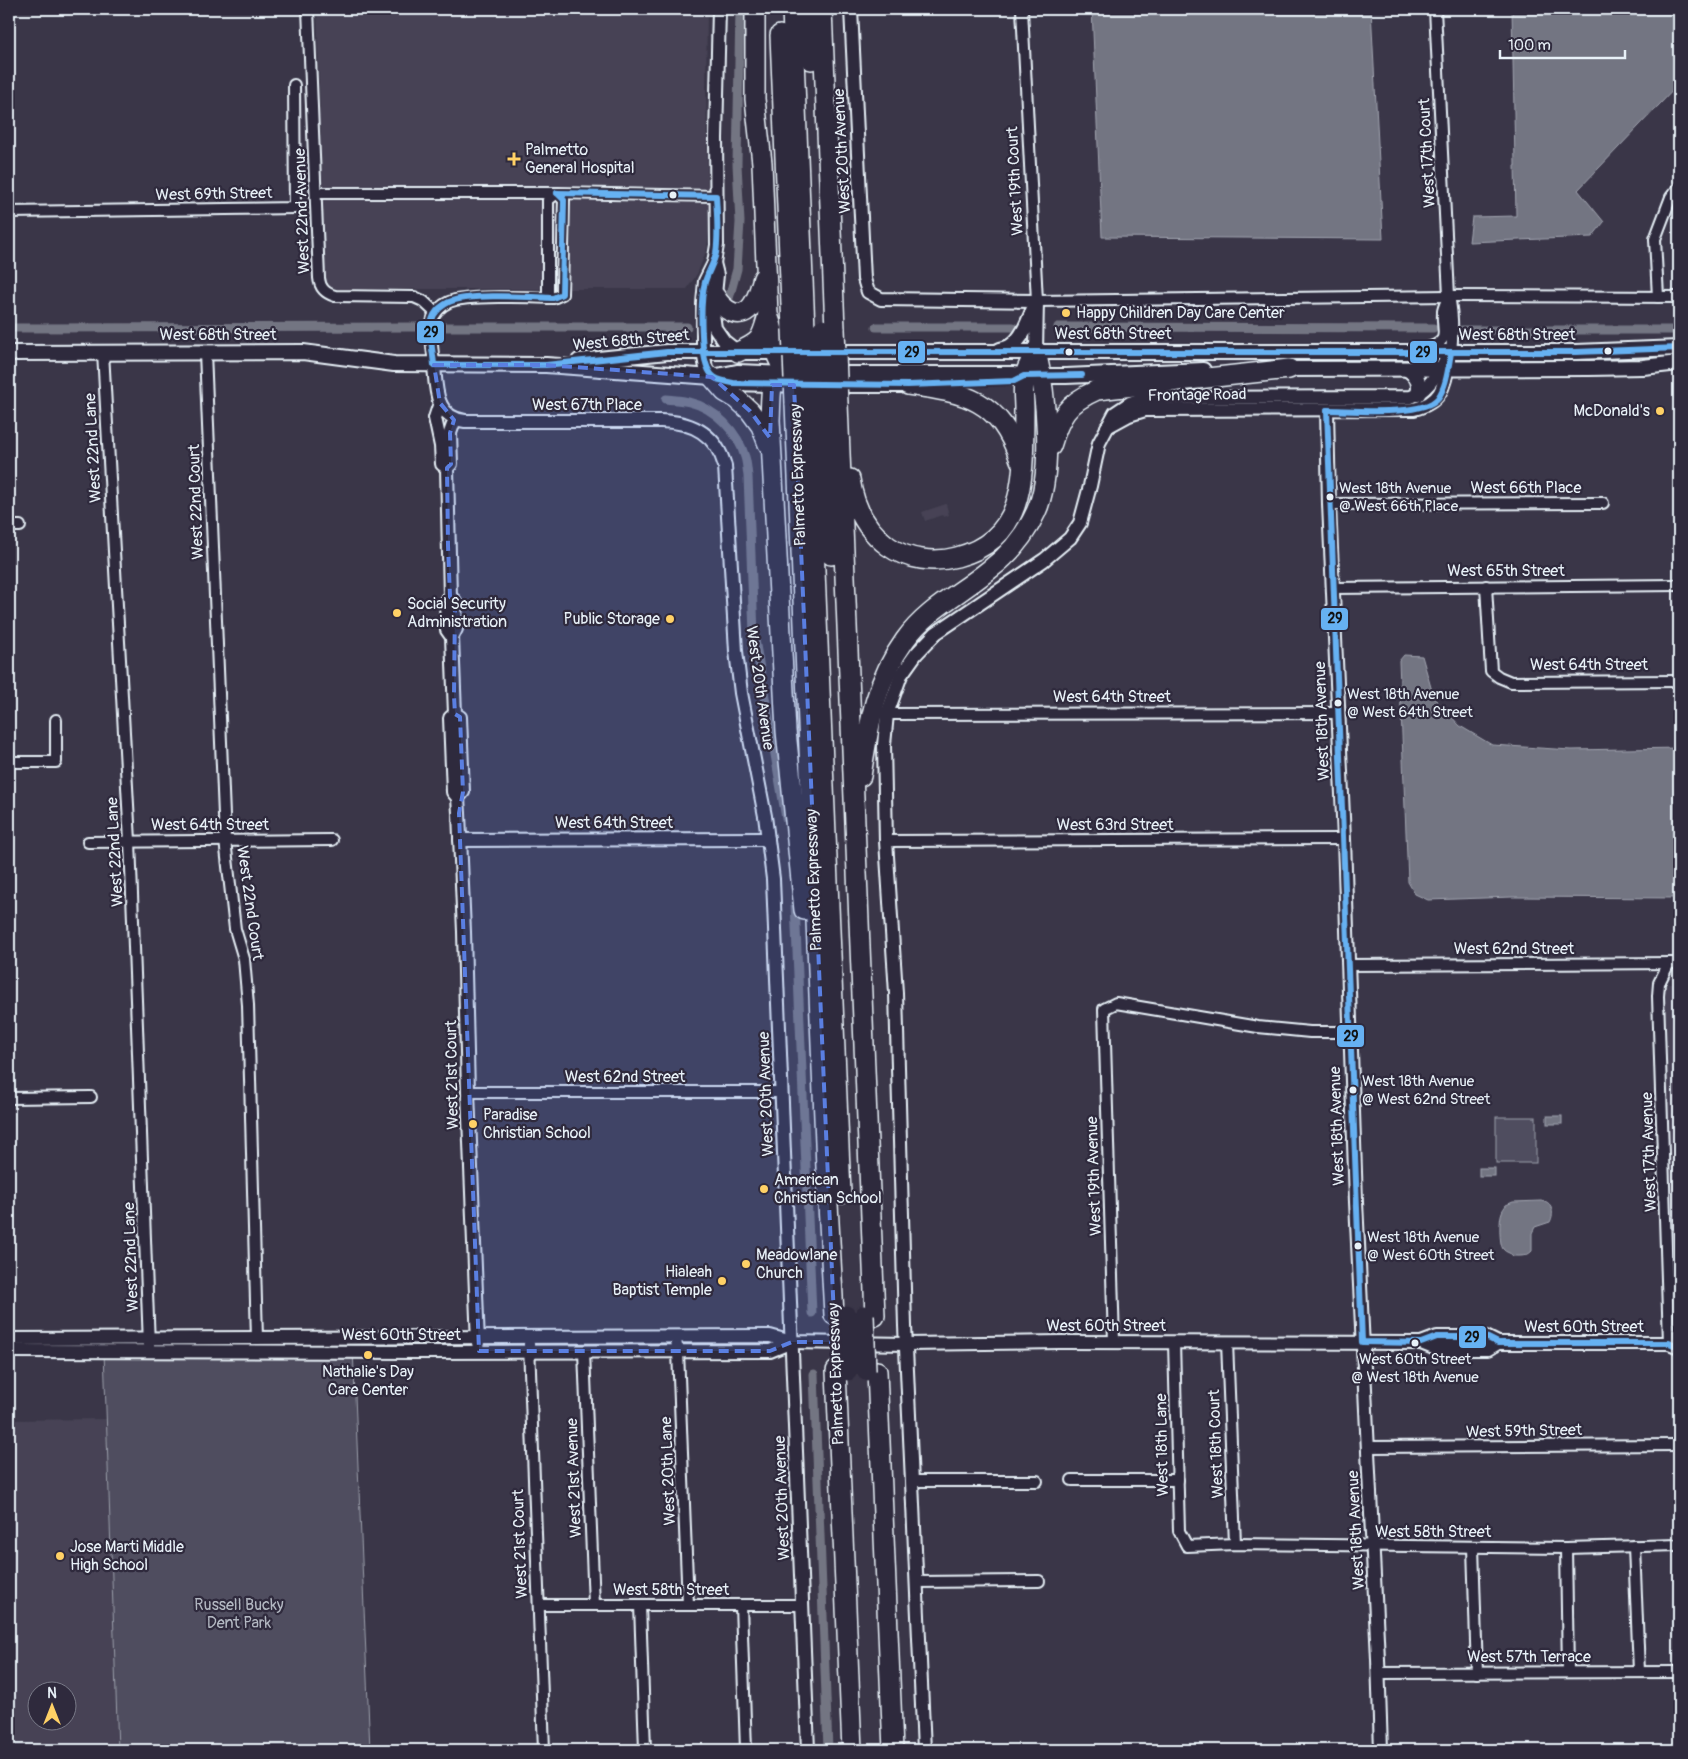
<svg xmlns="http://www.w3.org/2000/svg" width="1688" height="1759" font-family="Pangolin,sans-serif">
<rect width="100%" height="100%" fill="#3a3648"/>
<filter id="ink" filterUnits="userSpaceOnUse"><feTurbulence type="fractalNoise" baseFrequency=".02" numOctaves="2"/><feDisplacementMap in="SourceGraphic" scale="10" xChannelSelector="R" yChannelSelector="G"/><feConvolveMatrix kernelMatrix="1 2 1 2 8 2 1 2 1" color-interpolation-filters="sRGB"/></filter>
<g filter="url(#ink)">
<g fill="#464354" fill-rule="evenodd">
<path d="M317 9H707L706 88 709 231 707 249 697 274 687 289H334L328 286 324 281Z"/>
<path d="M946 504 949 515 944 517 942 515 925 521 922 512Z"/>
<path d="M1668 984H1679V1332L1674 1327 1662 993 1664 987Z"/>
<path d="M106 1419 118 1750H9V1420ZM38 1692H68V1722H38Z"/>
</g>
<g fill="#504e5f" stroke="#9ca0ac">
<rect x="1496" y="1117" width="40" height="46"/>
<path d="M353 1348 370 1750H118L104 1352Z"/>
</g>
<g fill="#737482" stroke="#a2a6b1">
<path d="M1092 9H1371L1383 239 1102 237Z"/>
<path d="M1512 9H1679V84L1578 190 1604 222 1592 237 1469 242 1472 217 1516 216Z"/>
<path d="M1404 655 1422 656 1434 698 1460 726 1492 745 1571 750 1679 748V898L1512 897 1428 900 1415 894 1408 882 1399 661Z"/>
<rect x="1547" y="1116" width="15" height="8"/>
<rect x="1479" y="1168" width="16" height="8"/>
<path d="M1541 1201C1552 1203 1555 1212 1550 1222L1535 1227 1532 1233V1251C1526 1257 1521 1256 1513 1256 1510 1252 1506 1253 1503 1249 1499 1244 1499 1218 1502 1212 1503 1209 1505 1207 1506 1205L1513 1202Z"/>
</g>
<g fill="none" stroke-linecap="round" stroke-linejoin="round">
<g stroke="#737482" stroke-width="9">
<path d="M728 302 737 269 740 222 737 164 740 9"/>
<path d="M443 327H687"/>
<path d="M876 327H1013"/>
<path d="M1058 327 1433 328"/>
<path d="M9 328 420 327"/>
<path d="M1462 330H1679"/>
<path d="M666 399C673 400 681 400 689 402 715 408 738 432 745 457 747 463 747 470 748 476L754 634 786 818"/>
<path d="M795 903 812 1313"/>
<path d="M814 1374 828 1750"/>
</g>
<defs>
<g id="minor">
<path d="M308 9 319 278C320 288 325 293 335 296L414 297 423 301 436 313"/>
<path d="M1022 9 1037 301 1449 296 1679 297"/>
<path d="M1435 9 1449 296C1453 315 1453 334 1451 353"/>
<path d="M316 193H557L716 196"/>
<path d="M9 212 295 208 294 85"/>
<path d="M1658 297 1655 239 1671 197 1679 187"/>
<path d="M548 298V200L557 193"/>
<path d="M1425 349C1453 340 1441 334 1443 311 1444 306 1447 300 1449 296"/>
<path d="M103 352 130 841 149 1345"/>
<path d="M205 352 225 840 235 929 244 959 248 1005 257 1339"/>
<path d="M434 365C433 350 429 333 433 318 435 312 442 305 449 302 464 295 533 297 553 298L562 294 564 200 557 193"/>
<path d="M1329 504 1603 503"/>
<path d="M9 526H20"/>
<path d="M1486 586 1491 671 1499 677 1511 682 1679 681"/>
<path d="M1333 588 1679 585"/>
<path d="M887 714 1338 713"/>
<path d="M9 762H56V720"/>
<path d="M886 841 1344 839"/>
<path d="M88 842 332 840"/>
<path d="M1669 963 1659 983 1658 996 1669 1343"/>
<path d="M1348 965 1679 963"/>
<path d="M468 1092H782"/>
<path d="M9 1098 91 1097"/>
<path d="M675 1336 678 1351 688 1605"/>
<path d="M1114 1342 1104 1009 1116 1003 1258 1027 1310 1032H1350"/>
<path d="M1174 1342 1179 1531 1187 1546 1235 1544 1566 1548 1679 1545"/>
<path d="M1227 1342 1235 1544"/>
<path d="M529 1344 544 1750"/>
<path d="M584 1351 594 1605"/>
<path d="M1368 1447 1679 1445"/>
<path d="M1072 1480H1178"/>
<path d="M911 1481H1037"/>
<path d="M1634 1546 1639 1672"/>
<path d="M1473 1547 1477 1673"/>
<path d="M1566 1548 1568 1672"/>
<path d="M917 1582 1039 1581"/>
<path d="M539 1605H803"/>
<path d="M640 1605 645 1750"/>
<path d="M741 1605 746 1750"/>
<path d="M1379 1673 1679 1672"/>
</g>
<g id="tertiary">
<path d="M851 9 864 279 868 292 881 299 1037 301 1036 351"/>
<path d="M714 263 717 275 713 314 715 328 724 341 738 352"/>
<path d="M434 365C436 389 435 417 465 421H661C693 422 716 434 725 466L736 651 741 693 765 816 773 879 808 1750"/>
<path d="M712 377 706 368 703 352V304L705 281 714 263 717 245 716 138 719 9"/>
<path d="M440 403 435 418 441 446 442 464 447 468 450 597 446 601 447 630 452 637"/>
<path d="M1327 410 1329 504 1344 839 1356 1202 1378 1659 1381 1750"/>
<path d="M1107 427 1129 415 1145 410 1414 409C1443 402 1444 385 1449 360"/>
<path d="M447 468 451 464 450 433 455 419"/>
<path d="M450 597 455 601 456 629 452 637 455 714 460 717 463 792 458 798 459 813 464 932 468 1092 478 1343"/>
<path d="M455 714 450 718 453 792 458 798"/>
<path d="M460 840 768 839"/>
<path d="M9 1339 770 1336 792 1342 906 1344 1060 1342 1421 1343 1437 1337H1486L1498 1343H1669L1679 1347"/>
<path d="M1421 1343 1436 1349H1488L1498 1343"/>
<path d="M9 1351 422 1352 770 1351 792 1342"/>
<path d="M924 1750 905 1326 896 993 886 841 884 745 887 714 901 675 916 654 936 633 1044 560 1070 538 1080 523 1090 486 1099 443 1115 413 1130 403 1142 399 1157 398 1411 397C1429 391 1440 368 1451 353"/>
</g>
<g id="secondary">
<path d="M1000 350C1004 349 1008 348 1011 346 1025 337 1031 314 1037 301"/>
<path d="M826 352H1576L1679 348"/>
<path d="M9 353 303 352 394 364 546 365 712 377 737 372 786 374"/>
<path d="M579 361 667 352H785"/>
<path d="M1280 369 1589 368 1643 367 1679 363"/>
<path d="M1407 369C1417 375 1421 382 1418 394"/>
<path d="M828 374H1014L1024 376H1066L1203 370"/>
<path d="M715 378 733 383 803 385"/>
<path d="M829 385H918"/>
</g>
<g id="motorway">
<path d="M755 9V99L762 163 768 315C770 320 772 326 773 331 775 348 775 365 792 374"/>
<path d="M792 9 805 329"/>
<path d="M808 9 811 60"/>
<path d="M822 9 835 329"/>
<path d="M780 35 792 329"/>
<path d="M715 296C723 310 741 323 753 304 758 297 760 287 763 278"/>
<path d="M738 352C762 341 761 339 768 315"/>
<path d="M712 377 725 392 737 399 750 411 761 426 768 444"/>
<path d="M908 385C967 393 999 399 1020 460"/>
<path d="M795 403 826 1167 834 1315"/>
<path d="M808 403 841 1194"/>
<path d="M825 403 831 555"/>
<path d="M838 404 875 1316"/>
<path d="M1051 446C1060 416 1067 403 1097 390L1289 369"/>
<path d="M850 479C854 507 865 529 888 546 907 560 935 563 957 557 1030 538 1023 469 1024 409 1024 399 1022 385 1025 375 1027 367 1032 359 1036 351"/>
<path d="M861 776C869 725 874 683 905 640 927 609 960 594 989 570 1009 555 1025 536 1036 512 1054 473 1046 392 1036 351"/>
<path d="M804 910 786 731 770 420C772 381 767 373 806 357"/>
<path d="M836 1371 852 1750"/>
<path d="M877 1371 893 1750"/>
</g>
</defs>
<use href="#minor" stroke="#e8f1f8" stroke-width="14"/>
<use href="#tertiary" stroke="#e8f1f8" stroke-width="16"/>
<use href="#secondary" stroke="#e8f1f8" stroke-width="18"/>
<use href="#motorway" stroke="#e8f1f8" stroke-width="22"/>
<use href="#minor" stroke="#2f2a3d" stroke-width="10"/>
<use href="#tertiary" stroke="#2f2a3d" stroke-width="12"/>
<use href="#secondary" stroke="#2f2a3d" stroke-width="14"/>
<use href="#motorway" stroke="#2f2a3d" stroke-width="19"/>
<defs>
<g id="motorway-bridge">
<path d="M792 329 795 403"/>
<path d="M805 329 808 403"/>
<path d="M822 329 825 403"/>
<path d="M835 329 838 404"/>
<path d="M846 1315 848 1371"/>
<path d="M864 1315 866 1371"/>
</g>
</defs>
<use href="#motorway-bridge" stroke="#e8f1f8" stroke-width="22" stroke-linecap="butt"/>
<use href="#motorway-bridge" stroke="#2f2a3d" stroke-width="19"/>
<defs>
<g id="bus-1">
<path d="M557 193 564 200 562 294 553 298C528 297 471 293 449 302 443 305 437 310 434 315 427 329 433 350 434 365H546L667 352H1576L1679 348"/>
<path d="M557 193 716 196C717 215 719 235 716 253 714 263 708 272 705 282 700 300 699 362 712 375 716 381 726 381 733 383L908 385 1014 381 1024 376 1082 375"/>
<path d="M1327 410 1362 1342 1421 1343 1437 1337H1486L1498 1343H1669L1679 1347"/>
<path d="M1327 410C1351 410 1423 417 1438 398 1447 385 1448 368 1451 353"/>
</g>
</defs>
<use href="#bus-1" stroke="#2f2a3d" stroke-width="10"/>
<use href="#bus-1" stroke="#66b1f2" stroke-width="6"/>
</g>
</g>
<path fill="#5a7fe2" fill-opacity="0.2" stroke="#5a7fe2" stroke-width="4" stroke-dasharray="10 6" stroke-linejoin="round" d="M434 365H546L712 377 750 411 770 438 772 385H794L835 1342H792L770 1351H479L459 813 463 792 460 717 455 714 454 696 455 601 450 597 448 545 447 468 451 464 450 433 454 420 440 403Z"/>
<g fill="#ffd166" stroke="#2f2a3d" stroke-width="2">
<path d="M511.5 151.5h5v5h5v5h-5v5h-5v-5h-5v-5h5z"/>
<circle cx="1066" cy="313" r="5"/>
<circle cx="1660" cy="411" r="5"/>
<circle cx="397" cy="613" r="5"/>
<circle cx="670" cy="619" r="5"/>
<circle cx="473" cy="1124" r="5"/>
<circle cx="764" cy="1189" r="5"/>
<circle cx="746" cy="1264" r="5"/>
<circle cx="722" cy="1281" r="5"/>
<circle cx="368" cy="1355" r="5"/>
<circle cx="60" cy="1556" r="5"/>
</g>
<g fill="#e8f1f8" stroke="#2f2a3d" stroke-width="2">
<circle cx="673" cy="195" r="4.5"/>
<circle cx="1608" cy="351" r="4.5"/>
<circle cx="1069" cy="352" r="4.5"/>
<circle cx="1330" cy="497" r="4.5"/>
<circle cx="1338" cy="703" r="4.5"/>
<circle cx="1353" cy="1090" r="4.5"/>
<circle cx="1358" cy="1246" r="4.5"/>
<circle cx="1415" cy="1343" r="4.5"/>
</g>
<g text-anchor="middle" dominant-baseline="central" stroke-width="4.5" stroke-linejoin="round" paint-order="stroke">
<g font-size="15" fill="#e8f1f8" stroke="#2f2a3d" text-anchor="start">
<text x="1339" y="488">West 18th Avenue<tspan x="1339" dy="18">@ West 66th Place</tspan></text>
<text x="1347" y="694">West 18th Avenue<tspan x="1347" dy="18">@ West 64th Street</tspan></text>
<text x="1362" y="1081">West 18th Avenue<tspan x="1362" dy="18">@ West 62nd Street</tspan></text>
<text x="1367" y="1237">West 18th Avenue<tspan x="1367" dy="18">@ West 60th Street</tspan></text>
<text x="1415" y="1359" text-anchor="middle">West 60th Street<tspan x="1415" dy="18">@ West 18th Avenue</tspan></text>
</g>
<g font-size="16" fill="#e8f1f8" stroke="#2f2a3d" text-anchor="start">
<text x="525" y="150">Palmetto<tspan x="525" dy="18">General Hospital</tspan></text>
<text x="1076" y="313">Happy Children Day Care Center</text>
<text x="1650" y="411" text-anchor="end">McDonald's</text>
<text x="407" y="604">Social Security<tspan x="407" dy="18">Administration</tspan></text>
<text x="660" y="619" text-anchor="end">Public Storage</text>
<text x="483" y="1115">Paradise<tspan x="483" dy="18">Christian School</tspan></text>
<text x="774" y="1180">American<tspan x="774" dy="18">Christian School</tspan></text>
<text x="756" y="1255">Meadowlane<tspan x="756" dy="18">Church</tspan></text>
<text x="712" y="1272" text-anchor="end">Hialeah<tspan x="712" dy="18">Baptist Temple</tspan></text>
<text x="368" y="1372" text-anchor="middle">Nathalie's Day<tspan x="368" dy="18">Care Center</tspan></text>
<text x="70" y="1547">Jose Marti Middle<tspan x="70" dy="18">High School</tspan></text>
</g>
<g font-size="16" fill="#e8f1f8" stroke="#2f2a3d">
<text transform="translate(842 151) rotate(-93)">West 20th Avenue</text>
<text transform="translate(1427 153) rotate(-93)">West 17th Court</text>
<text transform="translate(1015 181) rotate(-93)">West 19th Court</text>
<text transform="translate(214 194) rotate(-1)">West 69th Street</text>
<text transform="translate(302 211) rotate(-92)">West 22nd Avenue</text>
<text x="1113" y="334">West 68th Street</text>
<text x="218" y="335">West 68th Street</text>
<text x="1517" y="335">West 68th Street</text>
<text transform="translate(631 340) rotate(-5)">West 68th Street</text>
<text transform="translate(1197 395) rotate(-1)">Frontage Road</text>
<text x="587" y="405">West 67th Place</text>
<text transform="translate(93 448) rotate(-93)">West 22nd Lane</text>
<text transform="translate(798 475) rotate(-92)">Palmetto Expressway</text>
<text x="1526" y="488">West 66th Place</text>
<text transform="translate(196 502) rotate(-92)">West 22nd Court</text>
<text x="1506" y="571">West 65th Street</text>
<text x="1589" y="665">West 64th Street</text>
<text transform="translate(760 688) rotate(82)">West 20th Avenue</text>
<text x="1112" y="697">West 64th Street</text>
<text transform="translate(1322 721) rotate(-92)">West 18th Avenue</text>
<text x="614" y="823">West 64th Street</text>
<text x="210" y="825">West 64th Street</text>
<text x="1115" y="825">West 63rd Street</text>
<text transform="translate(115 852) rotate(-93)">West 22nd Lane</text>
<text transform="translate(814 880) rotate(-92)">Palmetto Expressway</text>
<text transform="translate(250 903) rotate(82)">West 22nd Court</text>
<text x="1514" y="949">West 62nd Street</text>
<text transform="translate(452 1075) rotate(-91)">West 21st Court</text>
<text x="625" y="1077">West 62nd Street</text>
<text transform="translate(766 1094) rotate(-92)">West 20th Avenue</text>
<text transform="translate(1337 1126) rotate(-92)">West 18th Avenue</text>
<text transform="translate(1649 1152) rotate(-92)">West 17th Avenue</text>
<text transform="translate(1094 1176) rotate(-92)">West 19th Avenue</text>
<text transform="translate(131 1257) rotate(-92)">West 22nd Lane</text>
<text x="1106" y="1326">West 60th Street</text>
<text x="1584" y="1327">West 60th Street</text>
<text x="401" y="1335">West 60th Street</text>
<text transform="translate(836 1374) rotate(-92)">Palmetto Expressway</text>
<text transform="translate(1524 1431) rotate(-1)">West 59th Street</text>
<text transform="translate(1216 1444) rotate(-92)">West 18th Court</text>
<text transform="translate(1162 1445) rotate(-91)">West 18th Lane</text>
<text transform="translate(668 1471) rotate(-92)">West 20th Lane</text>
<text transform="translate(574 1478) rotate(-92)">West 21st Avenue</text>
<text transform="translate(782 1498) rotate(-92)">West 20th Avenue</text>
<text transform="translate(1356 1530) rotate(-93)">West 18th Avenue</text>
<text x="1433" y="1532">West 58th Street</text>
<text transform="translate(520 1544) rotate(-92)">West 21st Court</text>
<text x="671" y="1590">West 58th Street</text>
<text x="1529" y="1657">West 57th Terrace</text>
</g>
<g font-size="16" fill="#b3b8c2" stroke="#2f2a3d">
<text x="239" y="1605">Russell Bucky<tspan x="239" dy="18">Dent Park</tspan></text>
</g>
</g>
<g stroke="#2f2a3d" stroke-width="2">
<rect x="416" y="320" width="29" height="24" rx="5" fill="#66b1f2"/>
<rect x="897" y="340" width="29" height="24" rx="5" fill="#66b1f2"/>
<rect x="1409" y="340" width="29" height="24" rx="5" fill="#66b1f2"/>
<rect x="1320" y="607" width="29" height="24" rx="5" fill="#66b1f2"/>
<rect x="1336" y="1024" width="29" height="24" rx="5" fill="#66b1f2"/>
<rect x="1458" y="1325" width="29" height="24" rx="5" fill="#66b1f2"/>
</g>
<g font-size="14" text-anchor="middle" font-weight="bold" fill="#111">
<text x="431" y="337">29</text>
<text x="912" y="357">29</text>
<text x="1423" y="357">29</text>
<text x="1335" y="623">29</text>
<text x="1351" y="1041">29</text>
<text x="1472" y="1342">29</text>
</g>
<rect width="1688" height="1759" fill="none" stroke="#2f2a3d" stroke-width="30"/>
<rect x="15" y="15" width="1658" height="1729" fill="none" stroke="#e8f1f8" stroke-width="2" filter="url(#ink)"/>
<g transform="translate(52 1706)"><circle r="24" fill="#2f2a3d" stroke="#797a88"/>
<path d="M0-4L9 19L0 12L-9 19Z" fill="#ffd166"/>
<text y="-8" font-size="14" font-weight="bold" text-anchor="middle" fill="#e8f1f8">N</text>
</g>
<path d="M1500 50v8h125v-8" fill="none" stroke="#e8f1f8" stroke-width="2.5"/>
<text x="1508" y="50" font-size="15" fill="#e8f1f8" stroke="#2f2a3d" stroke-width="4" paint-order="stroke">100 m</text>
</svg>
